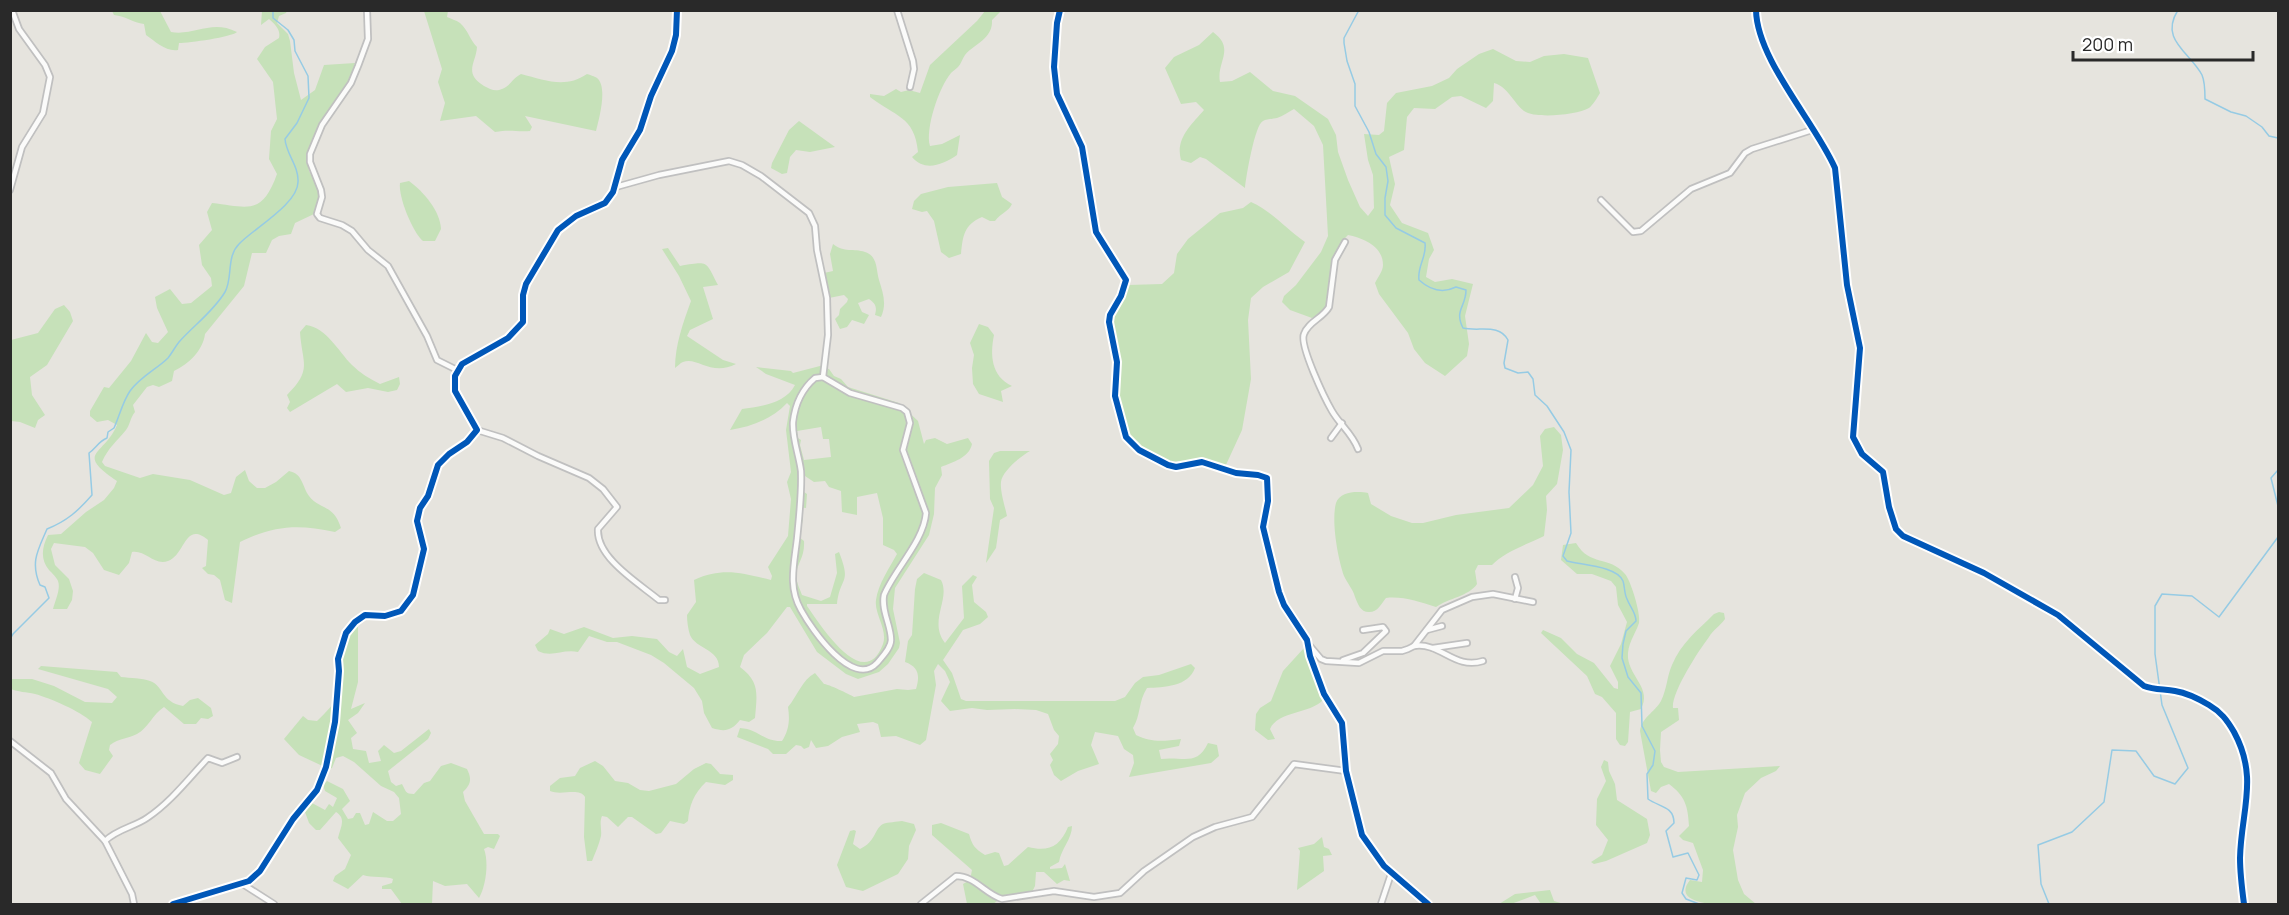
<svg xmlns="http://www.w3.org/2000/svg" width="2289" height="915" font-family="Manrope,sans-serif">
<rect width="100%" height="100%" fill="#e6e4de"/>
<g fill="#c6e1b9" fill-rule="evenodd">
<path d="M112 11H160L171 32C195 36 211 19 237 32 232 37 189 43 179 43L178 50C166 52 156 42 146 35L144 24C133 23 126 16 114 15Z"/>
<path d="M262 11H287L286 13 279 16 277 23 288 34 290 41 294 73 301 100 315 90 324 65 355 63 351 77 317 128 307 155 309 171 317 185 319 197 314 214 295 223 291 234 279 236 272 240 266 253H252L244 286 205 334C203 350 189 364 174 371L172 381 159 387 153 385 147 387 133 405 135 412C130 418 130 425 126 430 117 441 108 448 102 462L105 466 140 478 153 474 190 480 224 495 231 493 236 477 245 470 249 481 257 488H265L276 482 289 471C303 474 302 486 309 496 319 510 333 503 341 528L335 532C298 524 275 525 240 542L232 603 225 600 220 580 214 575 208 574 202 568 206 566 208 540C185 520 185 555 168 561 154 566 146 550 132 552L129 563 119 575 104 570 93 553 85 547 54 543 51 549 55 565 69 579 73 591 72 600 67 609H53C55 601 61 589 58 581 57 578 52 573 49 570 40 559 42 547 48 535L61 534 86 512 104 500 114 488 117 481C74 452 104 456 117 425L108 420 97 422 90 416V411L104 387 109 388 131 361 146 333 152 342 158 343 168 332 157 308 155 297 170 289 182 304 191 303 212 286 211 278 202 265 199 245 212 230 207 212 212 203C248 207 262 216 277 174L269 159 271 131 277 119 273 82 257 59 265 47 279 38C281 30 275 24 269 19L261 25Z"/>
<path d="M424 11H448L447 17C451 19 456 20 460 23 468 30 470 40 477 47 476 63 463 73 484 86 490 89 495 92 502 89 510 86 513 78 521 74 545 80 565 89 587 74 588 74 596 77 597 78 608 87 599 119 596 131L525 116 532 127 530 131C516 132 510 129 495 132L476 116 440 121 445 103 438 82 442 69Z"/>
<path d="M985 11H1001L992 20C993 39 975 43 965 55 962 59 961 64 958 67 956 69 953 71 951 73 939 87 925 129 930 146L942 144 960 135 957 155C942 165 925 172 912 157L918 152C915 116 894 116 870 97V94L884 96 896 89 901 92 909 90 920 93 930 65 977 21Z"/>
<path d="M1213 32C1236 49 1216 62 1220 82L1232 81 1250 72 1273 91 1295 96 1328 119 1336 135 1338 152 1348 180 1360 207 1368 216 1374 208 1373 175 1368 160 1364 134 1379 135 1384 131 1387 103 1396 93 1432 86 1449 78 1457 69 1479 54 1493 49 1516 61 1530 62 1544 56 1564 54 1588 58 1600 93C1597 98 1593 105 1589 108 1577 115 1535 119 1524 111 1513 102 1508 87 1494 83L1493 101 1486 108 1461 96 1452 97 1435 109 1414 108 1407 117 1404 150 1389 157 1395 184 1390 205 1402 223 1428 233 1434 250 1429 259 1426 277 1435 282 1452 279 1473 284 1465 316 1469 344 1467 356 1445 376 1425 363 1414 349 1408 333 1379 294 1375 283C1378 277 1383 271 1383 265 1383 246 1363 238 1348 235 1324 257 1345 303 1312 318L1290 310 1282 302 1284 296 1296 285 1321 252 1328 236 1323 145 1314 126 1294 109C1288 112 1283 116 1277 118 1273 119 1267 119 1263 121 1255 124 1246 177 1245 188L1206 159 1200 157 1191 163 1181 160C1175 139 1191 125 1204 110L1196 102 1181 104 1165 68 1174 57 1199 45Z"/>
<path d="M799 121 835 147 810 152 796 150 790 157 787 173 782 174 771 168 772 163 789 130Z"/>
<path d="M409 181C424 192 440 211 441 229L435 241H423C413 233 398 197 400 183Z"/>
<path d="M997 183 1002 197 1012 204C1008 212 1001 213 995 221H990L982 217C964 225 963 235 961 254L949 258 941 252 934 221 927 211 922 212 912 209 914 201 921 194 948 187Z"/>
<path d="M1251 202C1273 212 1286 229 1305 242L1289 272 1263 287 1251 298 1248 320 1251 379 1242 430 1225 467 1200 460 1169 462 1138 447 1132 441 1123 420 1117 397 1119 360 1112 318 1128 285 1162 284 1174 273 1177 254 1188 239 1220 213 1243 208Z"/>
<path d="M833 244C844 253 854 248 865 252 878 256 876 270 879 280 883 293 887 304 881 317L875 315C877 307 876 304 869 299L858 303 862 312 869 315 864 324 852 320 847 327 840 329 835 319 839 315 840 309 847 302 848 299 844 295 829 298 824 273 833 271 830 254Z"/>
<path d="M668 248 680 266C710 261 705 261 718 285L703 287 713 319 690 330 687 336 723 360 736 364C711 377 697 356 683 362 680 363 678 366 675 368 675 345 683 323 691 301L679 276 662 249Z"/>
<path d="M64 305 70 312 73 321 47 365 30 377 32 395 45 415 38 420 35 428 20 422 11 421V340L38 333 55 309Z"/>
<path d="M979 324 988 327 994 335C990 355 991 376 1012 386L1001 391 1003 402 979 394 973 384 972 368 974 355 970 343Z"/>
<path d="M306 325C327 328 338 351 352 365 360 373 370 379 380 384L399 377 400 384 397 390 388 392 368 388 346 392 337 384 290 412 287 408 290 402 287 395C313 369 302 364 300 332Z"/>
<path d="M820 366 829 369 834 376 841 379 848 387 899 403 918 421 924 444 926 440 935 438 947 444 968 438 972 444C969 458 953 462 941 467L942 475 935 488 934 514 929 535 895 588 893 609 900 643 899 648 888 664 879 672 858 679 846 674 817 652 790 607H787L767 633 744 655 740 667C760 682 757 694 755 718L749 722 740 720C731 731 725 732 712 728L704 713 702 701 694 688 664 663 651 655 617 642H607L589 636 578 652C562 649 552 658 538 651L535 645 548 634 550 629 564 634 584 627 613 638 632 636 657 639 669 652 677 656 683 649 687 667 700 674 719 667C719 649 696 649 690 635 688 629 687 621 687 615L696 602 694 580C723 567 741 573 771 580L772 576 768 567 788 536 791 499 787 482 791 472 786 430 790 406 787 403C772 419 751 427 730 430L742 409C761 406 785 404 795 385L766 374 756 367 791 371 793 373ZM821 427 823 439H829L831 457 804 460 800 445 801 440 798 438 797 431ZM805 476 814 482 825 481 829 487 841 491 842 512 857 515V497L877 493 883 518V545L894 550 897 554C890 567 878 584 876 600 874 614 888 630 883 644 864 695 820 624 807 606V604H837C840 576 852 585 839 552L835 554 837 573 830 597 821 601 802 595C800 589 796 582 796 575 797 563 805 558 804 541L799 537 803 519 800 517 797 507 806 508 807 494 804 492 802 479Z"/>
<path d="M1554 427 1561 435 1563 450 1557 484 1546 496 1547 510 1544 536C1528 544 1504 552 1492 565H1478L1475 571 1477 584C1469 596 1449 598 1436 607 1419 602 1403 596 1386 598 1381 604 1378 612 1369 612 1360 612 1358 604 1355 597 1353 589 1347 583 1344 576 1338 559 1331 521 1336 503 1340 491 1358 491 1368 493L1371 504 1391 516 1412 523H1423L1456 515 1509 508 1533 485 1543 466 1540 436 1545 429Z"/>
<path d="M1000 451H1030C1021 456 1002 471 1001 482 1000 492 1005 506 1007 516L1000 520 996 548 986 563 994 508 990 499 989 461 994 453Z"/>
<path d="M1576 543C1590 567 1609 555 1625 574 1631 581 1641 614 1639 623 1635 635 1627 644 1628 658 1630 677 1652 689 1641 709L1630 712 1628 742 1625 746 1620 745 1616 739V713L1602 697 1595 694 1587 676 1541 633 1543 630 1561 638 1577 654 1594 663 1614 688 1618 689V682L1610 666 1621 644 1627 622 1618 605 1616 587 1611 581 1592 574H1577L1561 560 1563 545Z"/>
<path d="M924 573 941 580C951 599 928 621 945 643L964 618 962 586 973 575 977 577 972 585 974 602 986 612 988 617 980 624 963 630 943 660 952 673 961 699 966 701H1115L1125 697 1135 683 1143 677 1159 675 1191 664 1195 668C1188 687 1164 687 1147 688 1138 702 1141 715 1133 728L1136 735C1152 743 1164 741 1181 739L1179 746 1159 750 1161 759C1182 756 1197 767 1208 743L1217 745 1219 756 1211 763 1129 777 1134 763 1133 755 1124 749 1118 736 1095 732 1091 745 1099 764 1078 771 1061 781 1054 775 1050 765 1053 760 1050 754 1058 744 1059 736 1054 730 1048 714 1036 710 1015 709 987 710 972 708 950 711 941 701 950 682 945 671 938 664 934 671 936 685 926 740 920 745 896 736 881 737 878 724 873 722 857 724 860 732 842 737 828 746 816 748 811 740 809 747 804 749 801 746 796 745 786 754H773L768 749 737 737 740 728C758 729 764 742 782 741 789 730 790 720 788 707 798 695 802 680 815 673L824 684C828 684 849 694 854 697L897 689 908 690 916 689C920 676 919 667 905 662L908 641 912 635 915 589 917 579Z"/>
<path d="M1719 612 1724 613 1725 619C1720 626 1713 630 1709 637 1699 650 1671 693 1673 708H1678L1679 720 1661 732 1660 750 1661 762 1664 767 1678 772 1780 766 1776 771 1761 778 1745 793 1737 815 1738 827 1733 850 1738 880 1744 894 1756 904C1743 905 1666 910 1690 880L1702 882 1703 870 1693 843 1683 840 1679 836 1689 826C1688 806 1685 796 1669 784L1661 787 1656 793 1651 791 1640 731C1642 717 1654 713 1661 701 1667 689 1667 676 1672 665 1681 643 1698 630 1714 614Z"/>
<path d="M358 626V682L351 709 365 703 358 713 348 720 357 733 351 738 353 749 366 751 369 763 381 761 378 751 384 745 394 753 401 751 429 729 431 733 428 739 388 771 391 782 396 786 402 784C406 791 405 794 414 794L424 783 430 781 441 766 451 763 467 769C472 779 471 784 463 792L465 801 484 834H498L500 836 494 849 488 847 484 849C489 862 486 886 479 898L467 884 445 886 433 881 432 904H402L391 889H382V886L392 883 393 879C386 876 372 878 363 875L348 889 333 881 335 876 345 869 351 855 338 838C340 828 347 819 336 812L320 830H316L309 823 305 812 312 803 325 810 329 804 333 807 337 798 325 791 323 785 327 781 343 789 350 801 342 809 348 819 353 818 356 813H360L365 825 369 824 373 812 387 821H393L401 814 399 798 394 792 381 786 354 762 343 756 336 758 332 768 329 769 299 755 284 739 303 716 308 720 317 721C325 713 336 703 339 692 346 670 337 641 358 626Z"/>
<path d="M1304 648 1307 651 1323 700C1310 714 1278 711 1270 729L1275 739 1268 740 1255 730 1256 714 1260 708 1271 701 1283 671Z"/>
<path d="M41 666 117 672 121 677C130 678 142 678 150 681 164 686 161 702 183 706L190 700 198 698 211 708 213 716 208 719 201 718 196 724H184L164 707C153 714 148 728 137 734 128 739 119 738 110 745L109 750 113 756 100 774 85 770 79 763 92 722C80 711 50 698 35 694 26 692 18 692 11 689V679H32L54 686 85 702 112 703 117 697 108 689 38 669Z"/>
<path d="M1604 760 1608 762 1609 771 1615 784 1617 800 1647 819 1650 835 1647 843 1606 861 1594 864 1591 862 1602 855 1608 840 1596 825 1597 799 1606 781 1601 767Z"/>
<path d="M595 761 603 766 615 781 628 783 640 790 649 791 676 784 694 769 706 763 711 764 720 774 733 775V780L725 785 706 782C694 793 689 806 688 821L684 824 670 821 661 833 656 834 632 817H628L618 827 607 817 602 816C599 823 602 829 601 836 599 845 595 853 592 861H587L584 837 585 797C579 787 562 796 550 791V786L560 778 575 776 580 768Z"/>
<path d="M902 821 914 824 916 830 909 846 908 859 898 874 863 891 846 887 837 865 850 831 854 830 856 831 853 844 860 849C876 842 874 829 883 824 888 822 897 822 902 821Z"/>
<path d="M941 823 969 834C972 845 975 849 985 855L995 852 999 853 1004 866 1008 865 1028 847C1048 852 1060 847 1068 827L1072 826C1072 839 1061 849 1059 862L1050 867V869L1062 868 1065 864 1070 881 1064 880 1057 884 1044 872H1036L1035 886 1032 892 1003 897 993 904H967L963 884 970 880 972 870 932 835V825Z"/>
<path d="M1322 837 1324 847 1329 849 1332 855 1323 856 1324 871 1297 890 1300 851 1298 848 1314 844Z"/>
<path d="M1550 890 1554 901 1564 904H1541L1535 895 1511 904H1499L1515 894Z"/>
</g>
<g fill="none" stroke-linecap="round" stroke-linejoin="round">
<g stroke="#96cbe4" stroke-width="1.5">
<path d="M1359 10 1344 38V43L1347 61 1355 84V106L1369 132 1376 154 1386 167 1388 181 1385 198V215L1396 228 1425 243C1427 257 1417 266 1419 280 1429 289 1442 294 1456 287L1466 290C1466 307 1454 310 1463 328 1479 332 1499 323 1508 340L1504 363 1505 368 1518 373 1528 372 1533 379 1535 395 1547 406 1564 432 1571 450 1569 492 1571 533 1563 556 1567 561C1581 565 1617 566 1623 581 1625 587 1624 593 1627 599 1630 607 1636 613 1636 621L1626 631 1623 644 1622 658 1628 677 1641 693 1642 726 1655 751 1653 765 1647 774 1648 799C1659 807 1674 806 1674 823L1666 831 1673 857 1688 853 1699 875 1697 880 1686 878 1682 893 1686 899 1699 904"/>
<path d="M2178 10C2159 40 2190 52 2202 75 2205 82 2205 92 2205 99L2231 112 2246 116 2262 127 2269 136 2278 138"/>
<path d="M2278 470 2271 478 2278 506"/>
<path d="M10 639 13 634 49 598 45 587 40 585C30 562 38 550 47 529 67 521 78 511 92 495L89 453C96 448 99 441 107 438L108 432 114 428C119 417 123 401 130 391 141 376 157 369 168 358 172 353 175 347 179 342 194 325 213 312 225 292 233 278 226 257 239 244 253 229 298 204 298 182 299 166 286 154 285 139L297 123 309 98 308 76 295 51 294 40 288 30 273 18V10"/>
<path d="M2049 904 2041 884 2038 845 2072 832 2104 802 2112 750 2136 751 2154 776 2175 784 2188 768 2162 705 2155 654V606L2162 594 2192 596 2219 617 2278 537"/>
</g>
<defs>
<g id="minor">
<path d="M367 10 368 39 358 66 351 83 322 125 310 154V162L321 190 322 197 317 214 320 218 342 225 352 231 368 250 388 266 427 336 437 360 457 370"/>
<path d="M897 10 913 61 914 69 910 87"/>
<path d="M1060 10 1057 23 1054 67 1057 94 1082 147 1096 232 1126 280 1121 296 1110 315 1109 322 1117 362 1115 396 1126 437 1139 450 1168 465 1176 467 1202 462 1236 473 1258 475 1267 478 1268 501 1263 527 1279 592 1284 605 1307 640 1310 656 1324 694 1342 723 1346 771 1362 835 1384 866 1428 904"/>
<path d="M1756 10C1757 60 1815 122 1835 168L1847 285 1860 348 1853 437 1862 454 1883 472 1889 507 1896 529 1903 536 1984 573 2058 615 2144 686C2154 690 2164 689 2175 691 2187 693 2199 699 2209 705 2221 712 2227 720 2234 732 2259 778 2241 811 2240 858 2240 874 2242 889 2244 904"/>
<path d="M616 187 659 175 729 161 742 165 761 176 809 213 815 226 817 250 827 298 828 335 823 377"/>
<path d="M10 190 22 147 43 113 50 77 45 65 19 29 12 10"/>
<path d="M1601 200 1633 232 1641 231 1691 189 1730 173 1745 153 1752 149 1812 130"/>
<path d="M1345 242 1335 260 1329 307C1323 318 1308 322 1304 334 1299 345 1325 399 1332 411 1340 425 1352 433 1358 449"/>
<path d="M823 377 850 393 902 408 907 412 910 423 903 450 926 513C924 541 894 570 884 595 881 611 891 625 891 640 891 648 882 657 877 663 853 689 812 630 801 610 788 587 794 565 797 539 799 518 802 493 801 471 799 455 792 438 793 422 795 405 802 389 815 378Z"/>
<path d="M477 430 503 438 538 456 589 478 603 489 617 507 598 529C596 558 640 584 659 600H665"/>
<path d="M1331 438 1342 423"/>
<path d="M1515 577 1518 588 1515 599"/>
<path d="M1427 630 1442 626"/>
<path d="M1310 646 1321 659 1326 661 1359 663 1383 651H1402L1408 649 1414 646 1442 610 1472 597 1493 594 1533 602"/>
<path d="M1414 646C1441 642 1454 670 1483 661"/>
<path d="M1433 648 1467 643"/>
<path d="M1343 660 1363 653 1386 631 1383 627 1363 630"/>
<path d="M10 741 51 773 66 799 105 841 132 894 134 904"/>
<path d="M105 841C117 829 134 827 147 818 171 802 189 778 208 758L222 763 237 757"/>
<path d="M241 883 274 904"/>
<path d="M173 904 249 881 260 871 293 819 317 790 326 767 335 722 339 671 338 659 346 633 355 622 365 615 385 616 401 611 413 595 424 549 417 521 420 508 428 496 438 465 449 454 467 442 477 430 455 391V376L462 364 508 338 523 322V295L526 284 558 230 576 216 605 203 613 192 622 160 640 130 651 96 672 51 676 35 677 10"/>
<path d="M921 904 956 876C975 876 985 894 1002 899L1054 891 1094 897 1120 893 1144 871 1193 837 1215 827 1252 817 1294 764 1346 771"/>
<path d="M1381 904 1391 874"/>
</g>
</defs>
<use href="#minor" stroke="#c0c0c0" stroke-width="8"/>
<use href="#minor" stroke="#fbfbfa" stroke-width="4.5"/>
<defs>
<g id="cycleway">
<path d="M1060 10 1057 23 1054 67 1057 94 1082 147 1096 232 1126 280 1121 296 1110 315 1109 322 1117 362 1115 396 1126 437 1139 450 1168 465 1176 467 1202 462 1236 473 1258 475 1267 478 1268 501 1263 527 1279 592 1284 605 1307 640 1310 656 1324 694 1342 723 1346 771 1362 835 1384 866 1428 904"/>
<path d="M1756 10C1757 60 1815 122 1835 168L1847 285 1860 348 1853 437 1862 454 1883 472 1889 507 1896 529 1903 536 1984 573 2058 615 2144 686C2154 690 2164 689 2175 691 2187 693 2199 699 2209 705 2221 712 2227 720 2234 732 2259 778 2241 811 2240 858 2240 874 2242 889 2244 904"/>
<path d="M173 904 249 881 260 871 293 819 317 790 326 767 335 722 339 671 338 659 346 633 355 622 365 615 385 616 401 611 413 595 424 549 417 521 420 508 428 496 438 465 449 454 467 442 477 430 455 391V376L462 364 508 338 523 322V295L526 284 558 230 576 216 605 203 613 192 622 160 640 130 651 96 672 51 676 35 677 10"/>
</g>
</defs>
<use href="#cycleway" stroke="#fff" stroke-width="10"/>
<use href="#cycleway" stroke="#0057b8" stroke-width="6"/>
</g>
<rect width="2289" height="915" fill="none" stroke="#292929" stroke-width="24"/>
<path d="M2073 51v9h180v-9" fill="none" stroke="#292929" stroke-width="3"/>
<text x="2082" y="51" font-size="18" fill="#292929" stroke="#ffffff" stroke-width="4.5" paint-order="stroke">200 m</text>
</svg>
